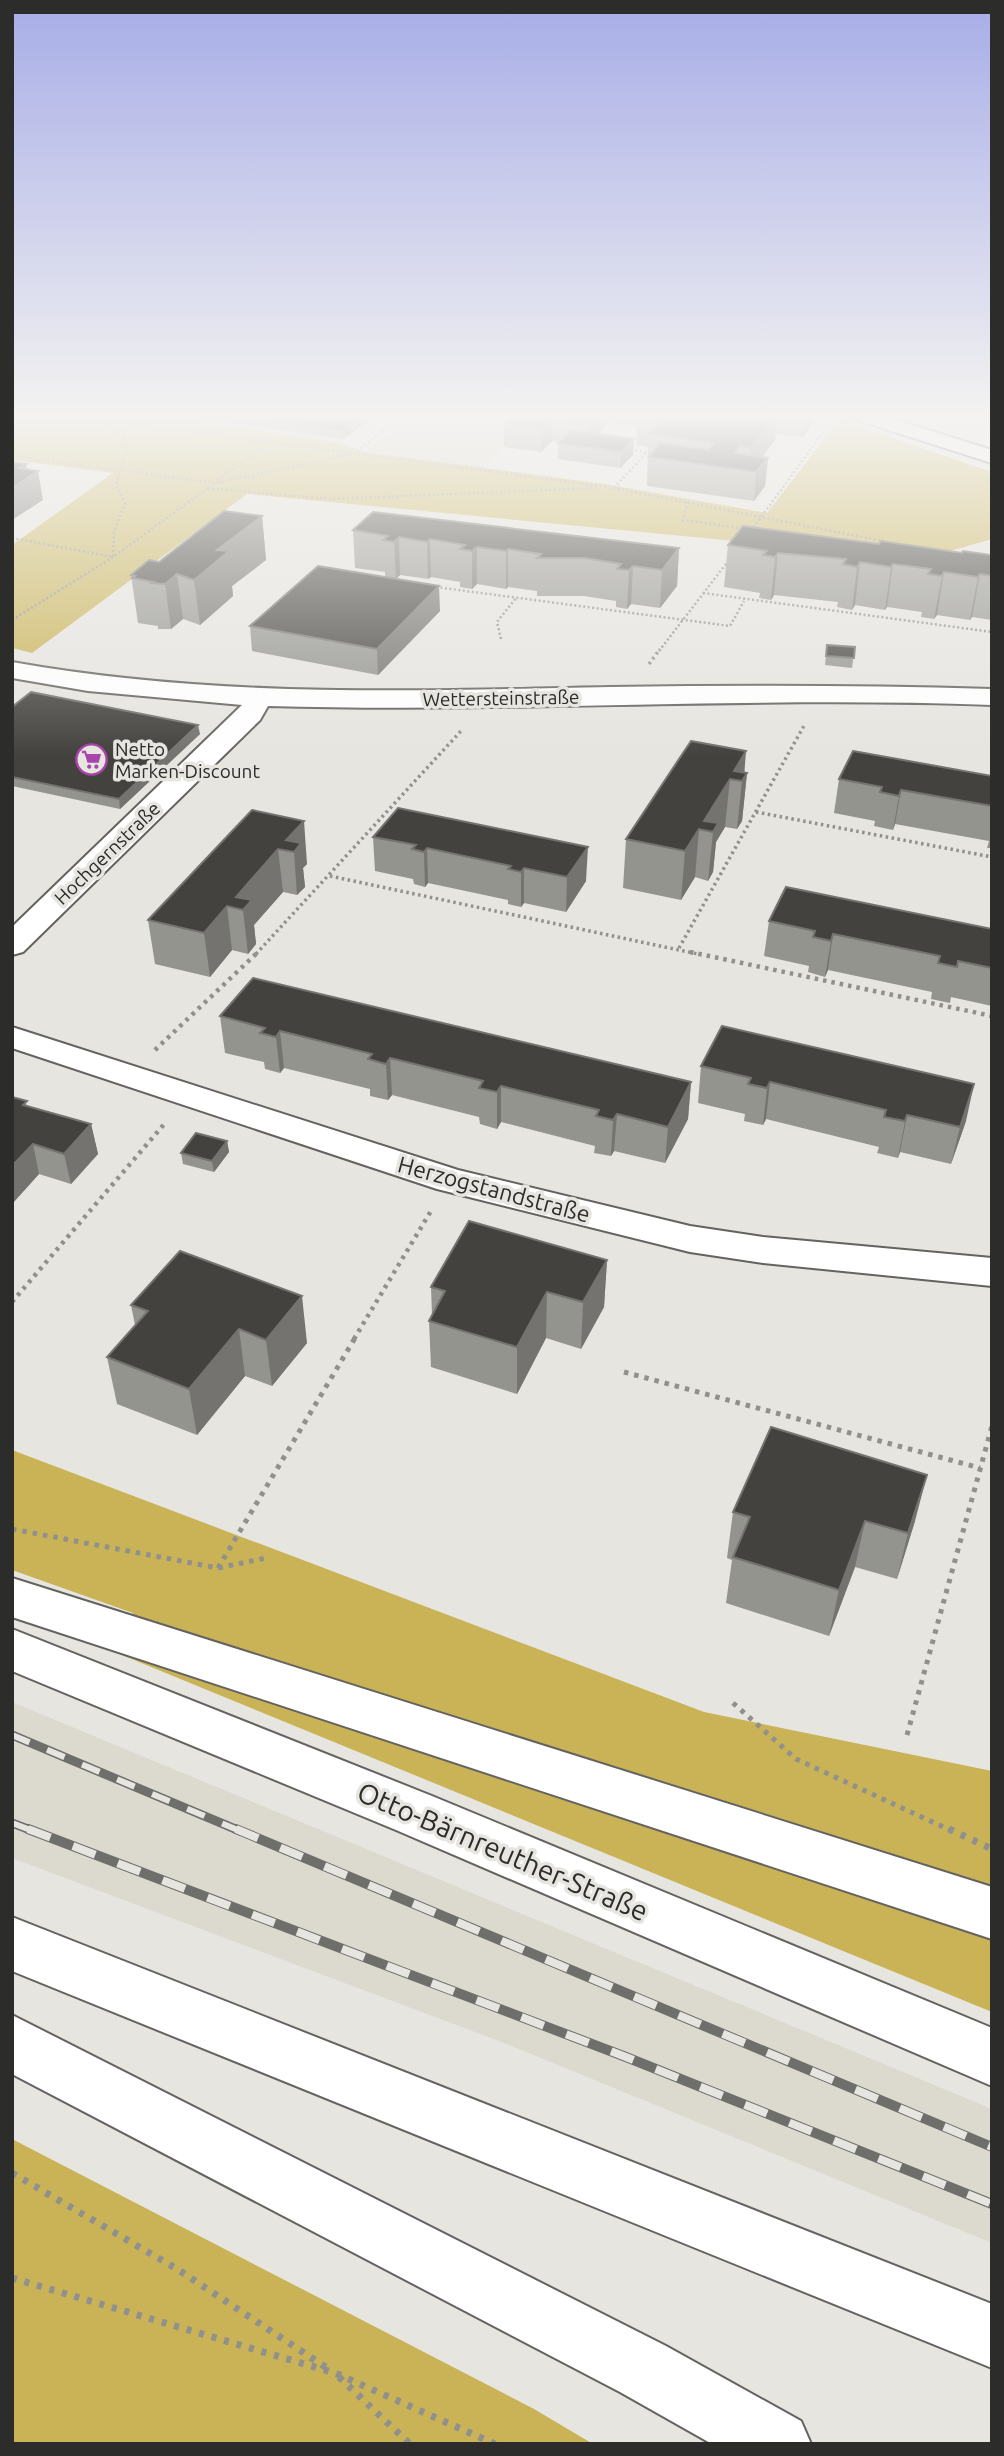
<svg xmlns="http://www.w3.org/2000/svg" width="1004" height="2456" font-family="Ubuntu,sans-serif">
<rect width="100%" height="100%" fill="#e6e5e0"/>
<g fill="#dcd9ce">
<path d="M141 413H379L340 443Z"/>
<path d="M416 413H581L586 446 552 441 541 452 504 447 482 468 365 452Z"/>
<path d="M12 1702 992 2109V2243L507 2044 12 1858Z"/>
</g>
<g fill="#c9b356">
<path d="M12 413H141L340 443 365 452 605 484 767 513 839 420 992 472V539L922 559 247 494 32 653 12 648V545L113 473 12 460Z"/>
<path d="M12 1450 704 1712 992 1771V2012L117 1653 133 1613 12 1570Z"/>
<path d="M12 2139 534 2409 593 2444H12Z"/>
</g>
<g fill="none" stroke-linecap="round" stroke-linejoin="round">
<defs>
<g id="street">
<path d="M845 413H874L992 450V463L848 417Z"/>
<path d="M12 662C215 698 405 691 610 687 737 685 864 685 992 689V705C750 696 509 713 268 706L260 720 23 952 12 955V927L242 705 88 691 12 678Z"/>
<path d="M12 1027 458 1170 690 1226 763 1237 992 1258V1286L763 1263 690 1252 437 1189 12 1048Z"/>
</g>
<g id="secondary">
<path d="M12 1578 992 1887V1939L12 1617Z"/>
<path d="M12 1629 432 1796 992 2028V2086L396 1830 12 1671Z"/>
<path d="M12 1917 992 2304V2368L12 1971Z"/>
<path d="M12 2015 666 2346 801 2421 811 2444H712L620 2392 12 2074Z"/>
</g>
</defs>
<use href="#street" stroke="#64635f" stroke-width="4"/>
<use href="#secondary" stroke="#64635f" stroke-width="4"/>
<g stroke="#90908c" stroke-width="2.5" stroke-dasharray="2 2.5" stroke-linecap="butt">
<path d="M51 413 614 488 887 542"/>
<path d="M978 420 992 416"/>
<path d="M12 456 215 483 354 454 406 413"/>
<path d="M218 480 268 444"/>
<path d="M208 488 330 499 598 488"/>
<path d="M614 488 647 452 628 449"/>
<path d="M688 502 683 520 746 529"/>
<path d="M751 531 827 427"/>
<path d="M12 538 113 557 114 532 125 503 116 485 126 449 123 435 99 419 109 413"/>
<path d="M436 587 730 626 744 601"/>
<path d="M703 593 992 632"/>
<path d="M12 620 113 557 209 487"/>
<path d="M501 639 497 622 516 598"/>
<path d="M659 651 729 560"/>
</g>
<g stroke="#90908c" stroke-width="3.5" stroke-dasharray="2.5 3.5" stroke-linecap="butt">
<path d="M649 664 660 649"/>
<path d="M756 812 992 857"/>
<path d="M330 876 698 954"/>
<path d="M679 948 805 724"/>
<path d="M256 954 461 731"/>
</g>
<g stroke="#90908c" stroke-width="4.5" stroke-dasharray="3.5 5" stroke-linecap="butt">
<path d="M690 952 992 1016"/>
<path d="M155 1050 258 952"/>
<path d="M12 1302 166 1122"/>
<path d="M354 1339 431 1211"/>
</g>
<g stroke="#90908c" stroke-width="5" stroke-dasharray="4.5 6" stroke-linecap="butt">
<path d="M624 1372 980 1468"/>
<path d="M12 1529 218 1568 266 1558"/>
<path d="M218 1568 355 1338"/>
<path d="M733 1703 796 1759 952 1831"/>
<path d="M907 1735 992 1426"/>
</g>
<g stroke="#90908c" stroke-width="7" stroke-dasharray="5 8" stroke-linecap="butt">
<path d="M949 1829 992 1849"/>
<path d="M12 2173 177 2269 330 2370"/>
<path d="M12 2278 335 2373 495 2444"/>
<path d="M339 2377 410 2444"/>
</g>
<use href="#street" fill="#fff" fill-rule="evenodd"/>
<use href="#secondary" fill="#fff" fill-rule="evenodd"/>
<defs>
<g id="rail-far1">
<path d="M12 1735 240 1831"/>
<path d="M12 1823 33 1831"/>
</g>
<g id="rail">
<path d="M28 1829 626 2057 992 2204"/>
<path d="M236 1829 992 2147"/>
</g>
</defs>
<use href="#rail-far1" stroke="#6e6e6b" stroke-width="9"/>
<use href="#rail" stroke="#6e6e6b" stroke-width="10"/>
<use href="#rail-far1" stroke="#e6e5e0" stroke-width="6" stroke-dasharray="19" stroke-linecap="butt"/>
<use href="#rail" stroke="#e6e5e0" stroke-width="8" stroke-dasharray="24" stroke-linecap="butt"/>
</g>
<g fill="#94948f">
<path d="M166 413H375V416L343 439Z"/>
<path d="M517 413H818L817 418 803 437 776 434 775 440 762 457 768 458 765 486 754 501 647 486 648 447 636 445 637 426 607 422V424L598 434 634 439 633 455 620 468 558 459V443L559 442 552 441 541 452 504 447V424Z"/>
<path d="M920 413H951L936 418Z"/>
<path d="M961 413H985V415L974 418Z"/>
<path d="M262 516 266 560 232 586 233 596 200 625 183 619 171 629H158V626L138 623 131 575Z"/>
<path d="M353 530 679 548 677 586 660 608 631 604 627 609 616 607V601L584 596H537V591L508 587 506 589 477 584 472 589 460 587V582L431 577 428 579 400 575 396 579 440 611 378 675 252 651 250 626 385 577V572L355 568Z"/>
<path d="M879 544 962 553 992 555V620L972 617 970 620 937 615 934 619 921 617 922 612 887 607 885 610 855 605 852 610 837 607 838 602 774 595 771 600 759 598 760 593 724 587 728 545Z"/>
<path d="M827 645 855 647 852 668 825 665Z"/>
<path d="M12 707 200 734 120 809 12 786Z"/>
<path d="M691 741 747 773 742 821 737 829 725 827 716 842 713 872 708 881 695 877 681 900 623 888 626 839Z"/>
<path d="M992 776V848H987L989 841 895 824 893 830 874 826 875 821 834 813 839 779Z"/>
<path d="M252 810 307 864 303 868 305 887 297 895 283 892 254 925 256 944 248 954 232 950 210 977 155 964 148 920Z"/>
<path d="M373 837 586 881 566 912 524 903 521 907 508 904V900L428 883 425 887 414 884 413 879 375 871Z"/>
<path d="M769 921 992 929V1006L951 997 950 1003 931 999 932 992 828 970 825 977 808 972 809 966 764 956Z"/>
<path d="M220 1016 691 1082 688 1119 665 1163 614 1151 611 1156 594 1153 595 1146 501 1122 497 1129 480 1124 479 1117 392 1095 388 1100 370 1096V1089L284 1068 280 1073 265 1069 264 1062 225 1053Z"/>
<path d="M701 1066 966 1121 951 1164 900 1152 898 1158 877 1153 879 1147 766 1119 763 1125 744 1121 745 1114 698 1103Z"/>
<path d="M12 1097 29 1106 91 1124 98 1154 71 1184 39 1174 12 1204Z"/>
<path d="M227 1141 229 1152 214 1172 183 1164 181 1153Z"/>
<path d="M607 1260 604 1307 581 1349 546 1338 517 1394 431 1367 429 1321 432 1315 431 1287Z"/>
<path d="M131 1305 307 1343 272 1386 245 1376 197 1435 117 1404 107 1357 135 1325Z"/>
<path d="M733 1512 915 1521 897 1579 855 1567 829 1636 726 1603 732 1560 727 1558Z"/>
</g>
<g fill="#74736f">
<path d="M368 413H375V416L343 439V431Z"/>
<path d="M598 413H608L607 424 586 446 587 423Z"/>
<path d="M778 413 775 440 751 472 748 471 750 448Z"/>
<path d="M806 413H818L817 418 803 437Z"/>
<path d="M937 413H951L936 418Z"/>
<path d="M975 413H985V415L974 418Z"/>
<path d="M552 419V441L541 452V429Z"/>
<path d="M634 439 633 455 620 468 621 452Z"/>
<path d="M768 458 765 486 754 501 756 472Z"/>
<path d="M26 464 28 477 38 471 43 500 12 520V488L19 468Z"/>
<path d="M262 516 266 560 232 586 233 596 200 625 194 580 217 550Z"/>
<path d="M399 537 400 575 396 579 394 542Z"/>
<path d="M430 539 431 577 428 579 427 542Z"/>
<path d="M477 547V584L472 589V551Z"/>
<path d="M679 548 677 586 660 608 662 570Z"/>
<path d="M508 549V587L506 589V551Z"/>
<path d="M778 553 774 595 771 600 775 557Z"/>
<path d="M860 562 855 605 852 610 857 567Z"/>
<path d="M893 564 887 607 885 610 891 567Z"/>
<path d="M633 566 631 604 627 609 629 570Z"/>
<path d="M944 572 937 615 934 619 942 576Z"/>
<path d="M177 574 183 619 171 629 165 584Z"/>
<path d="M980 574 972 617 970 620 978 577Z"/>
<path d="M439 586 440 611 378 675 377 649Z"/>
<path d="M198 725 200 734 120 809 119 799Z"/>
<path d="M746 751 744 778 747 773 742 821 737 829 742 781 734 771Z"/>
<path d="M730 779 725 827 716 842 713 872 708 881 713 832 704 821Z"/>
<path d="M901 790 895 824 893 830 899 796Z"/>
<path d="M304 821 307 864 303 868 305 887 297 895 294 852 286 840Z"/>
<path d="M699 829 695 877 681 900 685 851Z"/>
<path d="M588 847 586 881 566 912 567 877Z"/>
<path d="M427 848 428 883 425 887 424 852Z"/>
<path d="M278 849 283 892 254 925 256 944 248 954 243 910 236 897Z"/>
<path d="M524 868V903L521 907V872Z"/>
<path d="M227 906 232 950 210 977 204 933Z"/>
<path d="M833 934 828 970 825 977 831 941Z"/>
<path d="M280 1031 284 1068 280 1073 276 1037Z"/>
<path d="M390 1058 392 1095 388 1100 386 1064Z"/>
<path d="M691 1082 688 1119 665 1163 668 1127Z"/>
<path d="M770 1082 766 1119 763 1125 767 1088Z"/>
<path d="M974 1084 966 1121 951 1164 960 1127Z"/>
<path d="M501 1086V1122L497 1129V1092Z"/>
<path d="M617 1114 614 1151 611 1156 613 1120Z"/>
<path d="M907 1115 900 1152 898 1158 905 1121Z"/>
<path d="M91 1124 98 1154 71 1184 64 1154Z"/>
<path d="M227 1141 229 1152 214 1172 212 1161Z"/>
<path d="M33 1144 39 1174 12 1204V1166Z"/>
<path d="M607 1260 604 1307 581 1349 583 1302Z"/>
<path d="M547 1292 546 1338 517 1394V1347Z"/>
<path d="M302 1296 307 1343 272 1386 266 1340Z"/>
<path d="M239 1329 245 1376 197 1435 189 1389Z"/>
<path d="M927 1475 915 1521 897 1579 908 1533Z"/>
<path d="M865 1521 855 1567 829 1636 839 1590Z"/>
</g>
<g fill="#43423e" stroke="#74736f" stroke-width="2">
<path d="M219 413H368L343 431Z"/>
<path d="M517 413H598L587 423 552 419 541 429 504 424Z"/>
<path d="M642 413H778L750 448 740 446 735 453 768 458 756 472 649 457 661 443 708 450 714 443 649 434 661 421 637 417Z"/>
<path d="M572 430 634 439 621 452 558 443Z"/>
<path d="M12 462 26 464 19 468 38 471 12 488Z"/>
<path d="M224 511 262 516 217 550 229 551 194 580 177 574 165 584 152 583 154 582 132 578 135 576 131 575 149 560 159 562Z"/>
<path d="M373 512 679 548 662 570 633 566 629 570 617 569 621 564 585 558H537L541 554 508 549 506 551 477 547 472 551 460 549 465 545 430 539 427 542 399 537 394 542 383 540 388 536 353 530Z"/>
<path d="M743 526 879 544 881 541 962 553 963 551 992 555V576L980 574 978 577 944 572 942 576 928 574 931 569 893 564 891 567 860 562 857 567 843 564 846 559 778 553 775 557 763 555 767 551 728 545Z"/>
<path d="M318 566 439 586 377 649 250 626Z"/>
<path d="M827 645 855 647 854 658 826 656Z"/>
<path d="M31 692 198 725 119 799 12 777V707Z"/>
<path d="M691 741 746 751 734 771 747 773 742 781 730 779 704 821 718 823 713 832 699 829 685 851 626 839Z"/>
<path d="M853 751 992 776V806L901 790 899 796 880 792 882 787 839 779Z"/>
<path d="M398 808 588 847 567 877 524 868 521 872 508 869 511 866 427 848 424 852 412 849 416 845 373 837Z"/>
<path d="M252 810 304 821 286 840 301 843 294 852 278 849 236 897 252 900 243 910 227 906 204 933 148 920Z"/>
<path d="M786 887 992 929V968L958 961 957 967 938 963 940 956 833 934 831 941 813 937 815 931 769 921Z"/>
<path d="M253 978 691 1082 668 1127 617 1114 613 1120 596 1116 599 1110 501 1086 497 1092 479 1088 483 1081 390 1058 386 1064 368 1059 372 1054 280 1031 276 1037 260 1033 265 1028 220 1016Z"/>
<path d="M722 1026 974 1084 960 1127 907 1115 905 1121 884 1117 886 1110 770 1082 767 1088 748 1084 751 1078 701 1066Z"/>
<path d="M12 1097 27 1101 23 1105 91 1124 64 1154 33 1144 12 1166Z"/>
<path d="M196 1133 227 1141 212 1161 181 1153Z"/>
<path d="M469 1221 607 1260 583 1302 547 1292 517 1347 429 1321 445 1291 431 1287Z"/>
<path d="M180 1251 302 1296 266 1340 239 1329 189 1389 107 1357 148 1311 131 1305Z"/>
<path d="M771 1427 927 1475 908 1533 865 1521 839 1590 733 1557 750 1517 733 1512Z"/>
</g>
<linearGradient id="sky" x2="0" y2="1"><stop stop-color="#a7ade7"/><stop offset="0.55" stop-color="#f4f3f1"/><stop offset="1" stop-color="#f4f3f1" stop-opacity="0"/></linearGradient>
<rect width="1004" height="756" fill="url(#sky)"/>
<defs>
<symbol id="supermarket-ring" viewBox="-11 -11 22 22"><circle r="9.5" fill="#e6e5e0" stroke="#a844aa" stroke-width="1.5"/><path d="M-6-5.5h2.5l.6 2H6L4.5 2H-2.5L-4.4-4H-6ZM-1.5 3.2a1.3 1.3 0 1 0 .1 0ZM3 3.2a1.3 1.3 0 1 0 .1 0Z" fill="#a844aa"/></symbol>
</defs>
<g fill-rule="evenodd">
<use href="#supermarket-ring" x="74" y="742" width="35" height="35"/>
</g>
<g text-anchor="middle" dominant-baseline="central" stroke-width="7" stroke-linejoin="round" paint-order="stroke">
<g font-size="19" fill="#2c2c2a" stroke="#e6e5e0">
<text transform="translate(501 698) rotate(-1)">Wettersteinstraße</text>
<text transform="translate(107 853) rotate(-44)">Hochgernstraße</text>
</g>
<g font-size="19" fill="#2c2c2a" stroke="#e6e5e0" text-anchor="start">
<text x="115" y="749">Netto<tspan x="115" dy="22">Marken-Discount</tspan></text>
</g>
<g font-size="23" fill="#2c2c2a" stroke="#e6e5e0">
<text transform="translate(494 1189) rotate(15)">Herzogstandstraße</text>
</g>
<g font-size="28" fill="#2c2c2a" stroke="#e6e5e0">
<text transform="translate(503 1851) rotate(23)">Otto-Bärnreuther-Straße</text>
</g>
</g>
<rect width="1004" height="2456" fill="none" stroke="#2c2c2a" stroke-width="28"/>
</svg>
